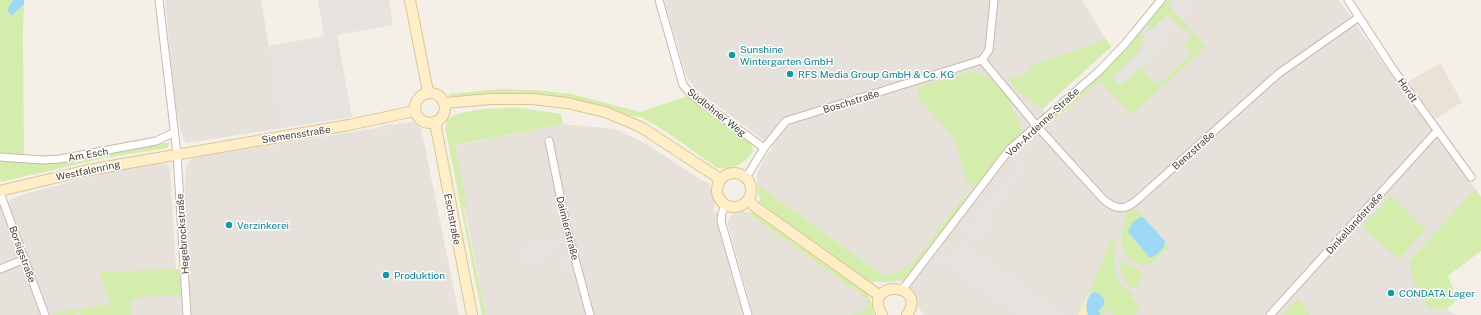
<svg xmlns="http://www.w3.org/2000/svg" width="1481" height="315" font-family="'Public Sans',sans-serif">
<rect width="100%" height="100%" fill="#f5f0e7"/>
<path fill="#eae2d5" d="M1440 63 1462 102 1436 119 1422 101 1409 81Z"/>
<g fill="#e7e1dc">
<path d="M165 0H261L283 128 186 143 181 133 175 102Z"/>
<path d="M664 0H1082L1111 47 1043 109 1049 125 1100 80 1172 0H1339L1392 76 1475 188 1409 262 1429 308 1447 309 1457 315H924L922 313 917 302 916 294 902 281 888 282 883 275 757 184V173L764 159 773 147 696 90 686 75Z"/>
<path d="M411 122 416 123 421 127 459 315H191L184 199 186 167 190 160 193 158Z"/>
<path d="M563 124 614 129 620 131 644 143 668 158 701 180 708 183 711 188 715 205 714 211 718 213V223L743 315H486L452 146Z"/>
<path d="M161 163 167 164 170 168 176 269H180L182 315H0V204L24 194 107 172Z"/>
<path d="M741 211 746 212 867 299V307L860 312 848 315H753L728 225V220L732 214Z"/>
</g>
<g fill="#d4edac">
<path d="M0 0H13L9 7 13 15 24 4 23 33 24 157 0 156Z"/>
<path d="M1166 0H1172L1168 4 1206 47 1131 115 1100 81 1048 125 1047 119C1079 92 1113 65 1140 32L1145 36 1140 43 1143 46 1140 51 1112 77 1120 86 1140 68 1157 85 1192 54 1184 45 1192 38 1184 29 1182 30 1168 15 1150 30H1149L1146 25Z"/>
<path d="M1106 39 1111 47 1042 108 1015 90 1008 77C1021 79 1026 75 1033 65Z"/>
<path d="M973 71 988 76 1008 98 1022 130 982 181 977 185 972 186 966 180 954 137 919 99C917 93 918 89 923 85Z"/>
<path d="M502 89 536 90 572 94 640 112 691 95 752 144 753 152C743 164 734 171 717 168L668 133 641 117 632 116 612 110 559 97 525 93 450 98 449 94Z"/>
<path d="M522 108 561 114 563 124 455 145 467 206 463 207 486 315H482L445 127C446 126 446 122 447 121 455 108 508 108 522 108Z"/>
<path d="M162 143H170L167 148 104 158 1 182 0 180V158L61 161Z"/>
<path d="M757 184 884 276 900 272 916 259 964 196 966 202 912 273 905 279 903 278C895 282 883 283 875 281L873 283 863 277 772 212 759 201 761 199 758 194Z"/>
<path d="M1475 188 1481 197V251L1448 276 1457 299 1447 309 1429 308 1413 281 1409 262Z"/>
<path d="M1390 196 1426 229 1399 259 1362 227Z"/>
<path d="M1135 208 1143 216C1135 220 1131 224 1128 233L1149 257 1166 244 1165 241 1170 246C1164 252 1156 261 1148 264 1144 266 1139 265 1136 263 1116 254 1122 233 1125 215L1127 212Z"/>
<path d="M746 212 753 213 759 217 867 294 870 298 874 315H848L860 312 867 307V299Z"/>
<path d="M1113 237H1116C1114 258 1110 282 1133 294L1131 298 1140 304 1135 315H1113L1112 312 1107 311 1103 315H1100L1098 310 1104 306 1105 301 1090 289Z"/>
<path d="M1123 261C1129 267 1138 268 1144 274L1136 289C1125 284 1122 275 1120 264Z"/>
<path d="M180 269 181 295H149V297L131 299 132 315H81V313H75V315H53L52 313 111 304 99 272Z"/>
<path d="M1298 298 1310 315H1282Z"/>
</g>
<path fill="#fcecc0" d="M1087 296 1089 297C1086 302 1086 310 1088 315H1078Z"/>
<g fill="#e6e3df">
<path d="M318 0H389L393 25 337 35 352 117 283 128 269 46 324 36Z"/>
<path d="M1172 0H1190L1185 5 1192 13 1185 18 1189 22 1186 24 1168 4Z"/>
<path d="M1168 14 1177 24 1163 37 1165 40 1164 42 1165 45 1120 86 1112 77 1140 52 1139 50 1143 46 1140 43 1145 36 1140 32 1146 25 1149 30H1150Z"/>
<path d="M392 124 396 131 379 134 381 126Z"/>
<path d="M1015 158 1027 167 987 219 992 223 976 243 960 230 963 226 971 232 974 228 970 225 1003 182 1008 186 1021 168 1012 161Z"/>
<path d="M557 239 559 248 552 250 554 257 521 265 517 249Z"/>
<path d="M961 241 1065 315H1017L938 259 942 253 949 257Z"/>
<path d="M566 257 569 268 562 270 560 259Z"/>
</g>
<g fill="#9ed8f7">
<path d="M13 0H24V4L13 15H11L7 10Z"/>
<path d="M1142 217 1145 219 1165 241C1166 248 1156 256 1150 258L1128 232C1129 226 1135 218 1142 217Z"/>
<path d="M1093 292 1098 293 1104 298V305L1098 311 1101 315H1088C1085 307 1086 298 1093 292Z"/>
</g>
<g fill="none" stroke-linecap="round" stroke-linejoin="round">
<defs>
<g id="street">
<path d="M159 0 177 154 187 315"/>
<path d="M659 0 683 85 692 95 764 148"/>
<path d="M1348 0 1393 69 1471 177"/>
<path d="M982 60 1036 125 1103 199C1116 210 1124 211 1137 200L1278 74 1359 17"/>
<path d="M549 141 566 225 590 315"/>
<path d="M0 157 43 160 60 159 156 141 173 133"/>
<path d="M745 176 749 173 764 148 786 121 982 60 989 50 994 0"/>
<path d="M0 193 45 315"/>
<path d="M725 205 722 213 721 221 748 315"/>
<path d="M0 269 25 259"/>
<path d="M902 290 1009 150 1099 71 1124 45 1161 0"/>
<path d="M1270 315 1437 131"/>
</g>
<g id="secondary">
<path d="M410 0 428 92"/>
<circle cx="430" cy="108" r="15"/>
<path d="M444 103 491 99H533L567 103 605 112 641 127 720 179"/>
<path d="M435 122 472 315"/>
<circle cx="734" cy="190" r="17"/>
<path d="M0 191 88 170 349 125 414 111"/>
<path d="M749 200 754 206 880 296"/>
<path d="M882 315C861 280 929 281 907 315"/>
</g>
</defs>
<use href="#street" stroke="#c5baac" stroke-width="9"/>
<use href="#secondary" stroke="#ddc594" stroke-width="12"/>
<use href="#street" stroke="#fff" stroke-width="7"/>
<use href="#secondary" stroke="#ffeec7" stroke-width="10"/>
</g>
<g fill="#0f9aa8" stroke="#fff" stroke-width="1.5">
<circle cx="732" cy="55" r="4"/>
<circle cx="790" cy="74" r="4"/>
<circle cx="229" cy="225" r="4"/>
<circle cx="386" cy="275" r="4"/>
<circle cx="1391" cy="293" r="4"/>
</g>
<g text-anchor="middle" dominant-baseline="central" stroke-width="3" stroke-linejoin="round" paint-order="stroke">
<g font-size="10" fill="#0d838f" stroke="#fff" text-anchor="start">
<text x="740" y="49">Sunshine<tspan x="740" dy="12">Wintergarten GmbH</tspan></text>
<text x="798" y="74">RFS Media Group GmbH &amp; Co. KG</text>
<text x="237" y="225">Verzinkerei</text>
<text x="394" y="275">Produktion</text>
<text x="1399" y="293">CONDATA Lager</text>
</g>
<g font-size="10" fill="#494035" stroke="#fff">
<text transform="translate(1408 90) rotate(55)">Hordt</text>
<text transform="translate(851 101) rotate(-17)">Boschstraße</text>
<text transform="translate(717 112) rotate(38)">Südlohner Weg</text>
<text transform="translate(1042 122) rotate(-43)">Von-Ardenne-Straße</text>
<text transform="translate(296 134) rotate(-9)">Siemensstraße</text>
<text transform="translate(1193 150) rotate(-42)">Benzstraße</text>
<text transform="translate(88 154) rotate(-10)">Am Esch</text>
<text transform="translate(88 170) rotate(-12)">Westfalenring</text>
<text transform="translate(453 219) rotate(79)">Eschstraße</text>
<text transform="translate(1354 223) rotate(-48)">Dinkellandstraße</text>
<text transform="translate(568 228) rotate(76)">Daimlerstraße</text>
<text transform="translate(182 234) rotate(-94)">Hegebrockstraße</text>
<text transform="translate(23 254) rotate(70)">Borsigstraße</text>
</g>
</g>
</svg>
